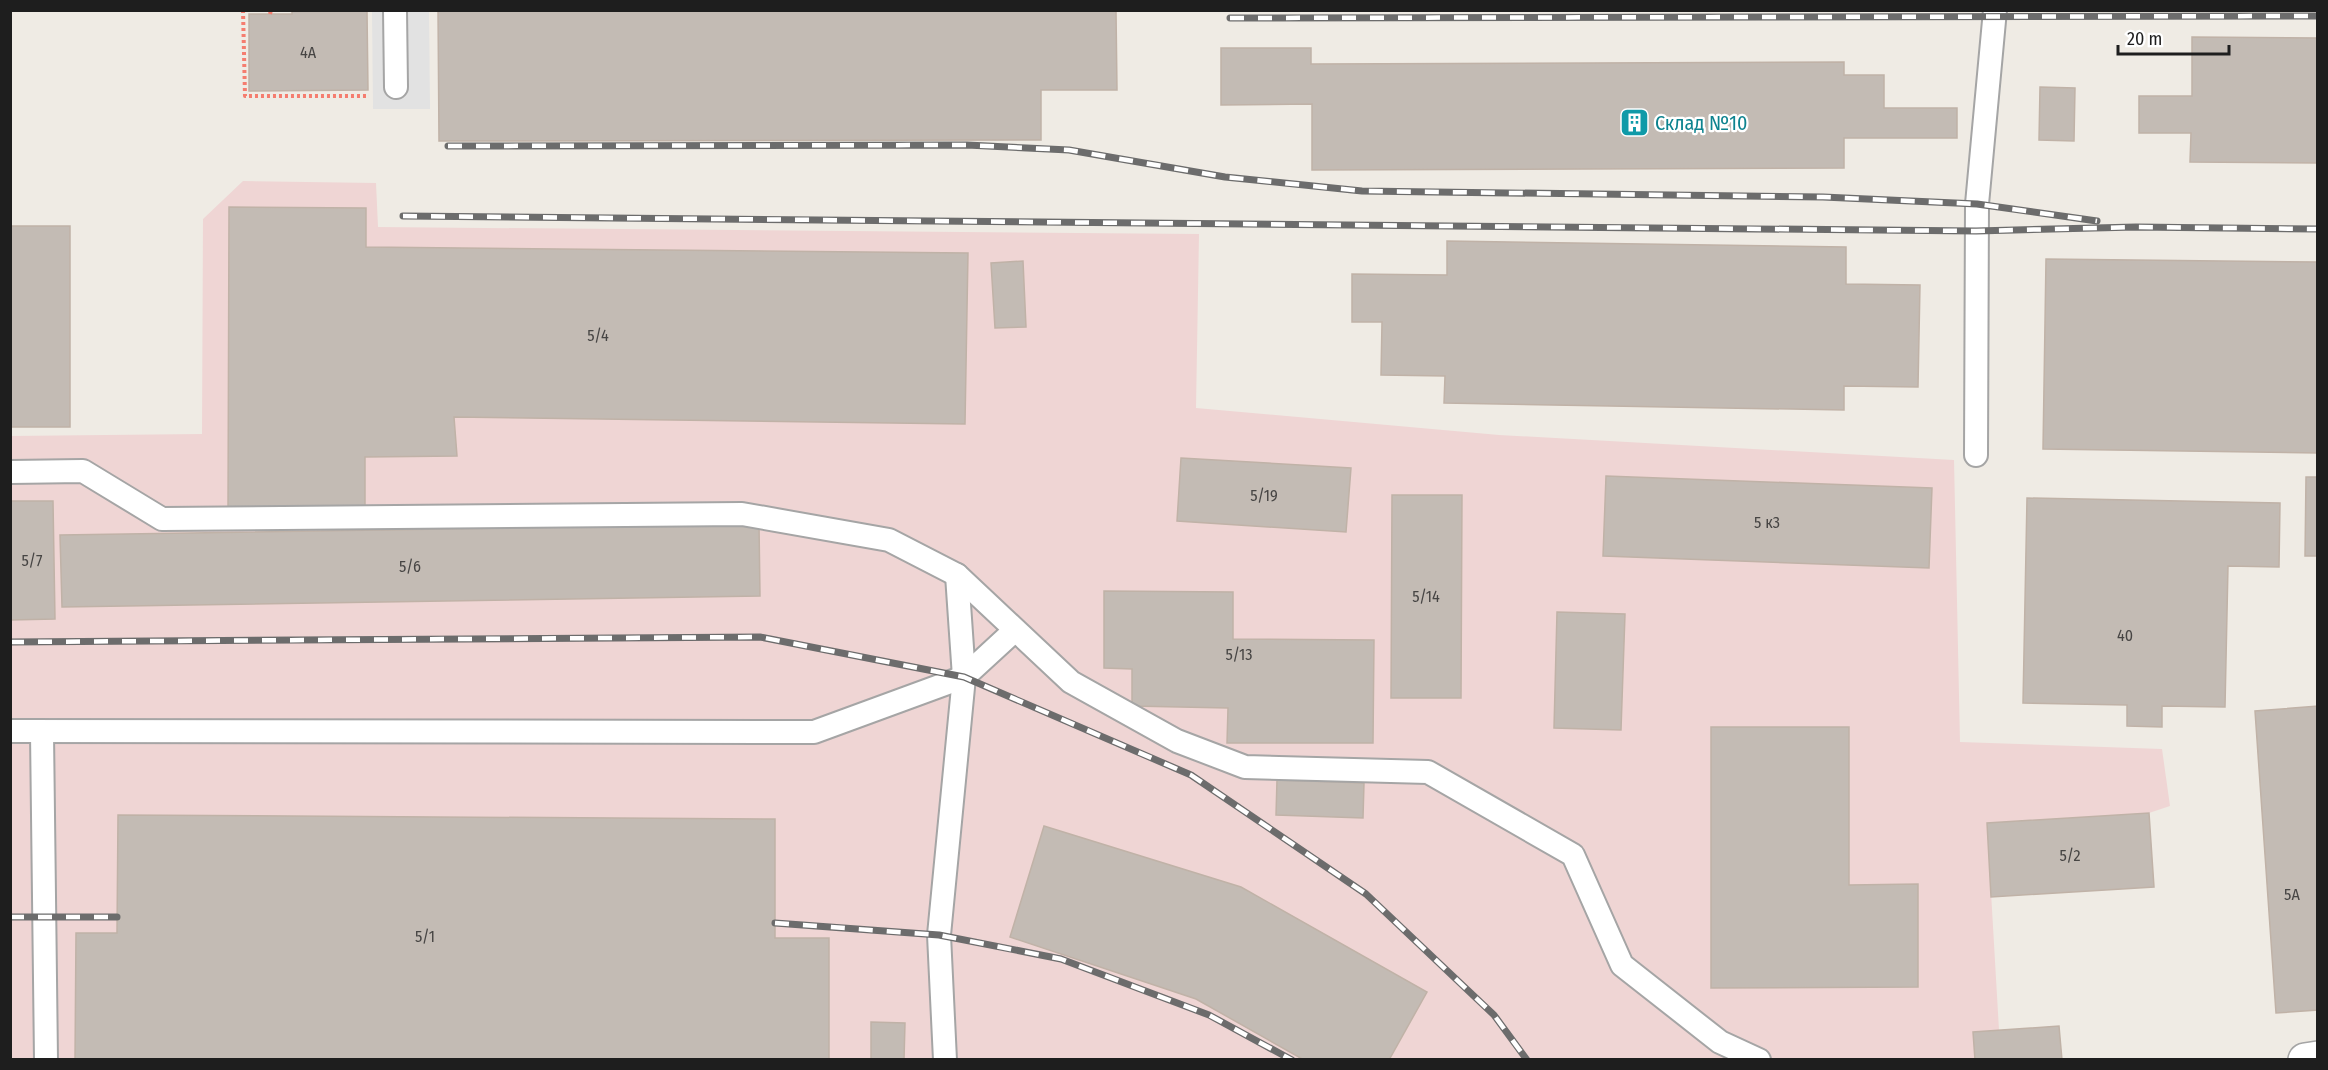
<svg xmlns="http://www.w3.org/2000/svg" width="2328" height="1070" font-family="'Fira Sans Condensed',sans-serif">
<rect width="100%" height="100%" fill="#efebe4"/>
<path fill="#efd5d4" d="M243 181 376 183 378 227 1199 234 1196 408 1499 435 1954 460 1960 742 2162 749 2170 806 2149 813 1987 823 1999 1030 2059 1026 2062 1059H11L10 436 202 434 203 219Z"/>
<path fill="#e2e2e2" d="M372 11H429L430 109H373Z"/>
<g fill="#c3bbb4" stroke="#c0b2a7" stroke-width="1.5">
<path d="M292 10H367L368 90 249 91V14H292Z"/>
<path d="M438 10H1116L1117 90H1041V140L439 141Z"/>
<path d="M2192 37 2318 38V163L2190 162 2191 133H2139V96H2192Z"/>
<path d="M1221 48H1311V64L1844 62V75H1884V108H1957V138H1844V168L1312 170V104L1221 105Z"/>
<path d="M2040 87 2075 88 2074 141 2039 140Z"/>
<path d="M229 207 366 208V247L968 253 965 424 454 417 457 456 365 457V511H228Z"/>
<rect x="10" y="226" width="60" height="201"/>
<path d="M1447 241 1846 247V284L1920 285 1918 387 1844 386V410L1444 403 1445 376 1381 375 1382 322H1352V274L1447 275Z"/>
<path d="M2046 259 2318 262V453L2043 449Z"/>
<path d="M1023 261 1026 327 995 328 991 263Z"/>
<path d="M1181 458 1351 468 1346 532 1177 521Z"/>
<path d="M1606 476 1932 488 1929 568 1603 556Z"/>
<path d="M2306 477H2318V556H2305Z"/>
<path d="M1392 495H1462L1461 698H1391Z"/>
<path d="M2027 498 2280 503 2279 567 2228 566 2225 707 2162 706V727L2127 726V705L2023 703Z"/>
<path d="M10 501H53L55 619 10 620Z"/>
<path d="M759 524 760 596 62 607 60 535Z"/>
<path d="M1104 591 1233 592V639L1374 640 1373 743H1227L1228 708 1132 706V669L1104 668Z"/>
<path d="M1557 612 1625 614 1621 730 1554 728Z"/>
<path d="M2318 706V1010L2276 1013 2255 711Z"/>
<path d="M1711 727H1849V885L1918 884V987L1711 988Z"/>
<path d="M1277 780 1364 783 1363 818 1276 815Z"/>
<path d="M2149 813 2154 887 1991 897 1987 823Z"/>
<path d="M118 815 775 819V938H829V1060H75L76 933H117Z"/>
<path d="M1044 826 1241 887 1427 992 1389 1060H1304L1196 999 1010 937Z"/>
<path d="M871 1022 905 1023 904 1060H871Z"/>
<path d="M2059 1026 2062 1060H1975L1973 1032Z"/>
</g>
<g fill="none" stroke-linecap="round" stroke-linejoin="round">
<defs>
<g id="service">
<path d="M395 10 396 87"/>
<path d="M1976 455 1977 204 1995 10"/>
<path d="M10 472 83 471 162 519 742 514 889 540 957 575 1071 682 1177 741 1245 767 1428 772 1573 855 1622 965 1720 1042 1759 1060"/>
<path d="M10 731 814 732 964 677 1015 630"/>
<path d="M42 733 46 1060"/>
<path d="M945 1060 939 935 964 677 957 575"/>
</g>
<path id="minor" d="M2305 1060 2318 1058"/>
</defs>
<use href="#service" stroke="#a5a5a5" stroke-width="26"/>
<use href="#minor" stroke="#a5a5a5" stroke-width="36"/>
<g stroke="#f57d6f" stroke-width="4" stroke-dasharray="3 3" stroke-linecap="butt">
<path d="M243 10 245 96H369"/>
<path d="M270 14 271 10"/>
</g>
<use href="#service" stroke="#fff" stroke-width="22"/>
<use href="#minor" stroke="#fff" stroke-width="33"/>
<defs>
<g id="rail">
<path d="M1230 18 2318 16"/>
<path d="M448 146 967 145 1069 150 1225 177 1362 191 1823 197 1977 204 2097 221"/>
<path d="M403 216 1976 231 2136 227 2318 229"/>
<path d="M10 642 760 637 964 677 1191 775 1366 894 1494 1015 1527 1060"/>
<path d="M10 917H117"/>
<path d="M775 923 939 935 1061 959 1209 1015 1292 1060"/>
</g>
</defs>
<use href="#rail" stroke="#6c6c6c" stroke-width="7"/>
<use href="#rail" stroke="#fff" stroke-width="4.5" stroke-dasharray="14" stroke-linecap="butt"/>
</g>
<defs>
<symbol id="building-square" viewBox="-11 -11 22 22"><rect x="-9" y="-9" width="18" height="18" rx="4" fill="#0f9aa8" stroke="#fff"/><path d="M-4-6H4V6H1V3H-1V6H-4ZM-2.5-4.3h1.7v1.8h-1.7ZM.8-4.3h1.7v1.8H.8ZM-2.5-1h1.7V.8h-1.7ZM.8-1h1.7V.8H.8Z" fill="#fff"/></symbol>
</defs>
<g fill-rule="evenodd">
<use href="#building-square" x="1618" y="106" width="33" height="33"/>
</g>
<g text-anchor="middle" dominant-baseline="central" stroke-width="4.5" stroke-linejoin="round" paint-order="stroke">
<g font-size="16" fill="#474544">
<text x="308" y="52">4А</text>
<text x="598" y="335">5/4</text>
<text x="1264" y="495">5/19</text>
<text x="1767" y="522">5 к3</text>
<text x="32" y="560">5/7</text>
<text x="410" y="566">5/6</text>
<text x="1426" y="596">5/14</text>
<text x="2125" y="635">40</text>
<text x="1239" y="654">5/13</text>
<text x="2070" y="855">5/2</text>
<text x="2292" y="894">5А</text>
<text x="425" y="936">5/1</text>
</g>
<g font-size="20" fill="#0d838f" stroke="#fff" text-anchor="start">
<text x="1655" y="123">Склад №10</text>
</g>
</g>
<rect width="2328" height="1070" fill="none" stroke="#1e1e1e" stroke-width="24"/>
<path d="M2118 45v9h111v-9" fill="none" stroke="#1e1e1e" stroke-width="3"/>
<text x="2127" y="45" font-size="18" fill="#1e1e1e" stroke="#ffffff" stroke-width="4.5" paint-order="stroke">20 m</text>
</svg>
